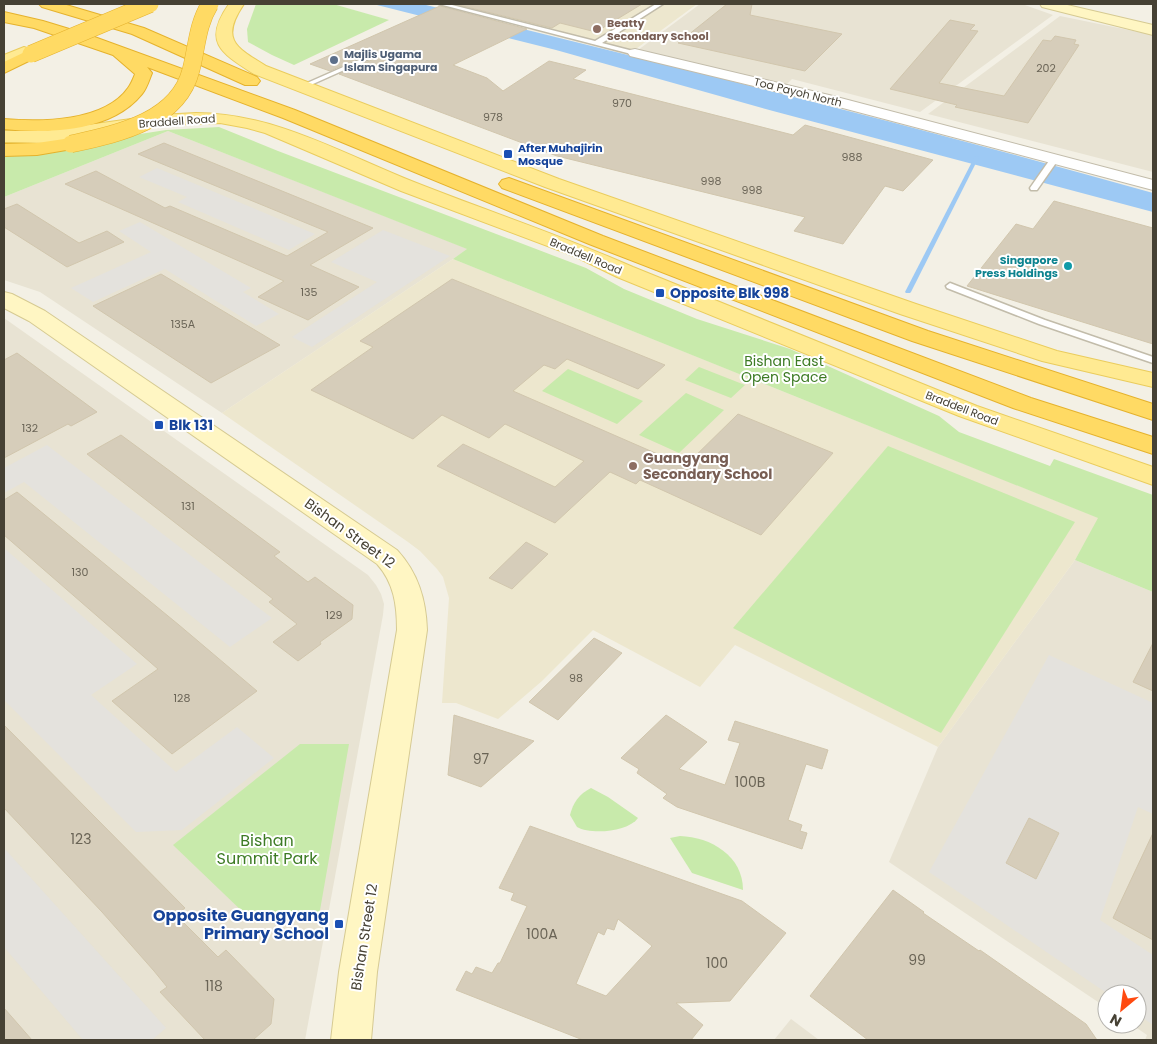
<svg xmlns="http://www.w3.org/2000/svg" width="1157" height="1044" font-family="Poppins,sans-serif">
<rect width="100%" height="100%" fill="#f3f0e5"/>
<g fill="#e8e3d3">
<path d="M700 4H1022L1053 15 920 112 792 79 785 86 638 50Z"/>
<path d="M1060 16 1153 35V172L928 114Z"/>
<path d="M168 131 468 249 222 413 40 292 4 280V197Z"/>
<path d="M4 318 368 575 376 585 381 594 384 604 383 615 305 1040H4Z"/>
<path d="M1075 560 1153 592V1040H1145L1147 1035 1131 1024H1137V994H1107V1008L889 862 938 747Z"/>
<path d="M791 1019 819 1040H774Z"/>
</g>
<g fill="#ede7ce">
<path d="M434 4H697L629 54Z"/>
<path d="M453 259 1099 518 1075 560 938 747 735 645 700 687 593 630 542 681 498 719 456 703H442L449 598 443 577 437 569 420 551 408 542 222 413Z"/>
</g>
<g fill="#c8eaab">
<path d="M256 4H333L389 20 294 65 272 55 248 42 247 29Z"/>
<path d="M219 127 278 151 586 268 624 289 697 319 790 349 939 416 959 432 1050 466 1054 459 1153 495V592L1075 560 1098 518 453 259 467 249 168 131 4 197V155L166 130Z"/>
<path d="M699 367 745 385 731 398 685 380Z"/>
<path d="M568 369 643 401 617 424 542 391Z"/>
<path d="M686 393 724 410 679 453 639 435Z"/>
<path d="M888 446 1075 522 941 733 733 628Z"/>
<path d="M300 744H349L319 916 246 915 173 845Z"/>
<path d="M591 788 608 797 638 818C628 832 591 835 577 827L570 815C573 803 579 794 591 788Z"/>
<path d="M680 836C711 837 743 856 743 890L692 873 670 838Z"/>
</g>
<g fill="#e4e2dd">
<path d="M157 168 315 234 289 250 178 202 187 197 139 177Z"/>
<path d="M140 222 251 288 243 292 279 314 256 326 165 269 93 302 71 288 151 252 119 231Z"/>
<path d="M383 230 450 256 312 347 292 337 377 282 331 262Z"/>
<path d="M47 445 272 618 230 647 24 482 4 493V468Z"/>
<path d="M4 548 137 664 91 695 176 772 237 727 274 758 182 830 136 832 4 700Z"/>
<path d="M1049 655 1153 703V814L1138 807 1100 920 1153 955V1025L1137 1014V994H1108L929 872Z"/>
<path d="M4 848 166 1028 152 1040H83L4 947Z"/>
</g>
<path fill="#9dc9f4" d="M373 4H422C666 64 911 125 1153 193V212L773 111 556 50Z"/>
<g fill="none" stroke-linecap="round" stroke-linejoin="round">
<path fill="#9dc9f4" fill-rule="evenodd" d="M975 156 979 157 911 292 910 293H906L905 292Z"/>
</g>
<g fill="#d6cdba" stroke="#d1c6ad" fill-rule="evenodd">
<path d="M455 4H642L596 32 560 23 552 28Z"/>
<path d="M727 4H752L750 15 842 34 805 71 678 43Z"/>
<path d="M440 6 527 29 453 65 487 78 503 91 549 61 586 70 573 79 793 135 805 125 933 160 903 191 885 186 843 244 794 231 805 217 557 156 339 74 381 56 380 52 374 51 330 71 310 64Z"/>
<path d="M950 20 975 25 970 30 978 31 939 83 1004 96 1043 40 1051 41 1055 36 1076 40 1074 44 1079 45 1028 123 955 107 957 105 890 89Z"/>
<path d="M164 143 373 228 310 265 359 287 308 320 258 297 284 281 65 184 96 171 165 208 170 206 287 256 328 232 138 154Z"/>
<path d="M1054 201 1153 228V344L967 286 1016 224 1033 229Z"/>
<path d="M17 204 79 243 107 231 124 242 67 267 4 227V209Z"/>
<path d="M161 274 280 345 211 383 93 306Z"/>
<path d="M452 279 665 365 638 389 567 359 555 369 544 365 513 391 685 466 738 414 833 453 761 535 640 480 636 484 610 472 555 523 437 466 463 444 555 487 584 461 505 424 489 438 442 415 413 439 311 390 373 347 360 341Z"/>
<path d="M17 353 97 412 71 426 68 424 4 458V360Z"/>
<path d="M121 435 280 552 274 556 308 582 315 577 353 605 352 619 320 642 321 644 298 661 273 642 297 624 269 602 273 599 87 454Z"/>
<path d="M17 492 179 625 257 691 172 754 112 701 158 669 4 535V500Z"/>
<path d="M526 542 548 554 512 589 489 578Z"/>
<path d="M594 638 622 653 558 720 529 702Z"/>
<path d="M1153 643V691L1133 682Z"/>
<path d="M454 715 534 741 481 787 448 775Z"/>
<path d="M666 715 707 742 679 769 725 785 740 743 728 740 735 721 828 750 822 769 806 764 788 820 802 825 800 831 807 833 802 849 677 807 663 798 667 794 637 773 639 769 621 758Z"/>
<path d="M4 725 185 908 176 915 218 957 226 950 274 999 271 1024 253 1040H205L160 992 167 987 154 971 102 912 4 808Z"/>
<path d="M1029 818 1059 833 1036 879 1006 863Z"/>
<path d="M530 826 742 901 786 933 730 1001 676 1003 703 1025 691 1040H583L456 990 466 971 472 974 476 967 492 973 498 963H500L527 906 511 900 514 893 499 888ZM618 919 652 946 606 996 576 984 598 932 604 935 607 928 614 930Z"/>
<path d="M1153 833V940L1113 918Z"/>
<path d="M893 890 924 912 923 913 979 951 980 950 1086 1024 1097 1040H868L810 996Z"/>
<path d="M4 1008 32 1040H4Z"/>
</g>
<g fill="none" stroke-linecap="round" stroke-linejoin="round">
<defs>
<g id="lane">
<path d="M439 4H448L595 41 656 4H663L602 43 637 52 638 53 635 55Z"/>
<path d="M375 53 380 54 304 88 298 87Z"/>
<path d="M1051 158 1058 160 1037 190H1031L1030 188Z"/>
<path d="M950 283 1045 320 1153 357V363L1039 324 947 288 946 286Z"/>
</g>
<path id="street" d="M635 49 829 95 1153 180V190L820 102 630 56 628 53 630 50Z"/>
<g id="secondary">
<path d="M1040 4H1063L1153 25V35L1042 7Z"/>
<path d="M4 292 12 294 45 311 397 550C418 573 426 599 427 630L377 972 371 1040H331L339 972 397 630C397 605 394 583 377 564L29 321 4 308Z"/>
</g>
<g id="primary">
<path d="M229 4H244C220 39 235 47 266 66L559 179 916 304 1057 351 1153 373V387L1042 361 900 314 545 187 254 74C221 53 202 42 229 4Z"/>
<path d="M24 47 30 49 32 52 30 55 4 66V55Z"/>
<path d="M196 113C274 113 343 154 414 182 487 211 561 235 633 267L977 406 1153 467V485L959 416 617 277 574 256 401 191 265 133 247 128 220 123 160 125 44 143 4 142V131H44L160 115Z"/>
</g>
<g id="highway">
<path d="M39 4H63L144 28 257 77 260 81 257 85H245L132 34 42 7Z"/>
<path d="M4 12 43 21 89 35 295 110 603 236 1031 398 1153 437V454L1013 408 589 244 283 118 147 67 152 73C149 80 147 88 142 94 111 132 49 134 4 129V119C41 122 104 122 128 88 131 84 133 79 135 74L113 55 34 28 4 22Z"/>
<path d="M31 49 37 51 39 54 37 57 4 73V62Z"/>
<path d="M71 138 78 140 80 144 78 148 37 155 4 156V144L37 143Z"/>
<path d="M509 178 928 331 1153 404V420L912 341 502 188 499 184 502 180Z"/>
</g>
</defs>
<use href="#lane" stroke="#c2bcaa" stroke-width="3"/>
<use href="#street" stroke="#c2bcaa" stroke-width="2"/>
<use href="#secondary" stroke="#d6ca92" stroke-width="2"/>
<use href="#primary" stroke="#eacc5d" stroke-width="2"/>
<use href="#highway" stroke="#e5b22d" stroke-width="2"/>
<use href="#lane" fill="#fff" fill-rule="evenodd"/>
<use href="#street" fill="#fff" fill-rule="evenodd"/>
<use href="#secondary" fill="#fff6c3" fill-rule="evenodd"/>
<use href="#primary" fill="#ffea92" fill-rule="evenodd"/>
<use href="#highway" fill="#ffda64" fill-rule="evenodd"/>
<defs>
<g id="highway-bridge">
<path d="M31 54 150 4"/>
<path d="M71 144C116 134 178 122 191 70 197 47 197 25 210 4"/>
</g>
</defs>
<use href="#highway-bridge" stroke="#e5b22d" stroke-width="18" stroke-linecap="butt"/>
<use href="#highway-bridge" stroke="#ffda64" stroke-width="17"/>
</g>
<g fill="#8d6e63" stroke="#fff" stroke-width="2">
<circle cx="597" cy="29" r="5"/>
<circle cx="633" cy="466" r="5"/>
</g>
<circle fill="#5c6f8a" stroke="#fff" stroke-width="2" cx="334" cy="60" r="5"/>
<g fill="#1a4fb4" stroke="#fff" stroke-width="2">
<rect x="503" y="149" width="10" height="10" rx="2.5"/>
<rect x="655" y="288" width="10" height="10" rx="2.5"/>
<rect x="154" y="420" width="10" height="10" rx="2.5"/>
<rect x="334" y="919" width="10" height="10" rx="2.5"/>
</g>
<circle fill="#0f9aa8" stroke="#fff" stroke-width="2" cx="1068" cy="266" r="5"/>
<g text-anchor="middle" dominant-baseline="central" stroke-width="4" stroke-linejoin="round" paint-order="stroke">
<g font-size="11" font-weight="bold" fill="#785e54" stroke="#fff" text-anchor="start">
<text x="607" y="23">Beatty<tspan x="607" dy="13">Secondary School</tspan></text>
</g>
<g font-size="11" font-weight="bold" fill="#4e5e75" stroke="#fff" text-anchor="start">
<text x="344" y="54">Majlis Ugama<tspan x="344" dy="13">Islam Singapura</tspan></text>
</g>
<g font-size="11" fill="#6a6456">
<text x="1046" y="68">202</text>
<text x="622" y="103">970</text>
<text x="493" y="117">978</text>
<text x="852" y="157">988</text>
<text x="711" y="181">998</text>
<text x="752" y="190">998</text>
<text x="309" y="292">135</text>
<text x="183" y="324">135A</text>
<text x="30" y="428">132</text>
<text x="188" y="506">131</text>
<text x="80" y="572">130</text>
<text x="334" y="615">129</text>
<text x="576" y="678">98</text>
<text x="182" y="698">128</text>
</g>
<g font-size="11" fill="#464134" stroke="#fff">
<text transform="translate(798 92) rotate(14)">Toa Payoh North</text>
<text transform="translate(177 121) rotate(-4)">Braddell Road</text>
<text transform="translate(586 256) rotate(23)">Braddell Road</text>
<text transform="translate(962 408) rotate(21)">Braddell Road</text>
</g>
<g font-size="11" font-weight="bold" fill="#164399" stroke="#fff" text-anchor="start">
<text x="518" y="148">After Muhajirin<tspan x="518" dy="13">Mosque</tspan></text>
</g>
<g font-size="11" font-weight="bold" fill="#0d838f" stroke="#fff" text-anchor="end">
<text x="1058" y="260">Singapore<tspan x="1058" dy="13">Press Holdings</tspan></text>
</g>
<g font-size="14" font-weight="bold" fill="#164399" stroke="#fff" text-anchor="start">
<text x="670" y="293">Opposite Blk 998</text>
<text x="169" y="425">Blk 131</text>
</g>
<g font-size="14" fill="#3d7b24" stroke="#fff">
<text x="784" y="361">Bishan East<tspan x="784" dy="16">Open Space</tspan></text>
</g>
<g font-size="14" font-weight="bold" fill="#785e54" stroke="#fff" text-anchor="start">
<text x="643" y="458">Guangyang<tspan x="643" dy="16">Secondary School</tspan></text>
</g>
<g font-size="14" fill="#464134" stroke="#fff">
<text transform="translate(350 533) rotate(36)">Bishan Street 12</text>
<text transform="translate(364 937) rotate(-81)">Bishan Street 12</text>
</g>
<g font-size="14" fill="#6a6456">
<text x="481" y="759">97</text>
<text x="750" y="782">100B</text>
<text x="81" y="839">123</text>
<text x="542" y="934">100A</text>
<text x="917" y="960">99</text>
<text x="717" y="963">100</text>
<text x="214" y="986">118</text>
</g>
<g font-size="16" fill="#3d7b24" stroke="#fff">
<text x="267" y="840">Bishan<tspan x="267" dy="18">Summit Park</tspan></text>
</g>
<g font-size="16" font-weight="bold" fill="#164399" stroke="#fff" text-anchor="end">
<text x="329" y="915">Opposite Guangyang<tspan x="329" dy="18">Primary School</tspan></text>
</g>
</g>
<rect width="1157" height="1044" fill="none" stroke="#464134" stroke-width="10"/>
<g transform="translate(1122 1009) rotate(209)"><circle r="24" fill="#ffffff" stroke="#b5b3ae"/>
<path d="M0-4L9 19L0 12L-9 19Z" fill="#ff4a10"/>
<text y="-8" font-size="14" font-weight="bold" text-anchor="middle" fill="#464134">N</text>
</g>
</svg>
